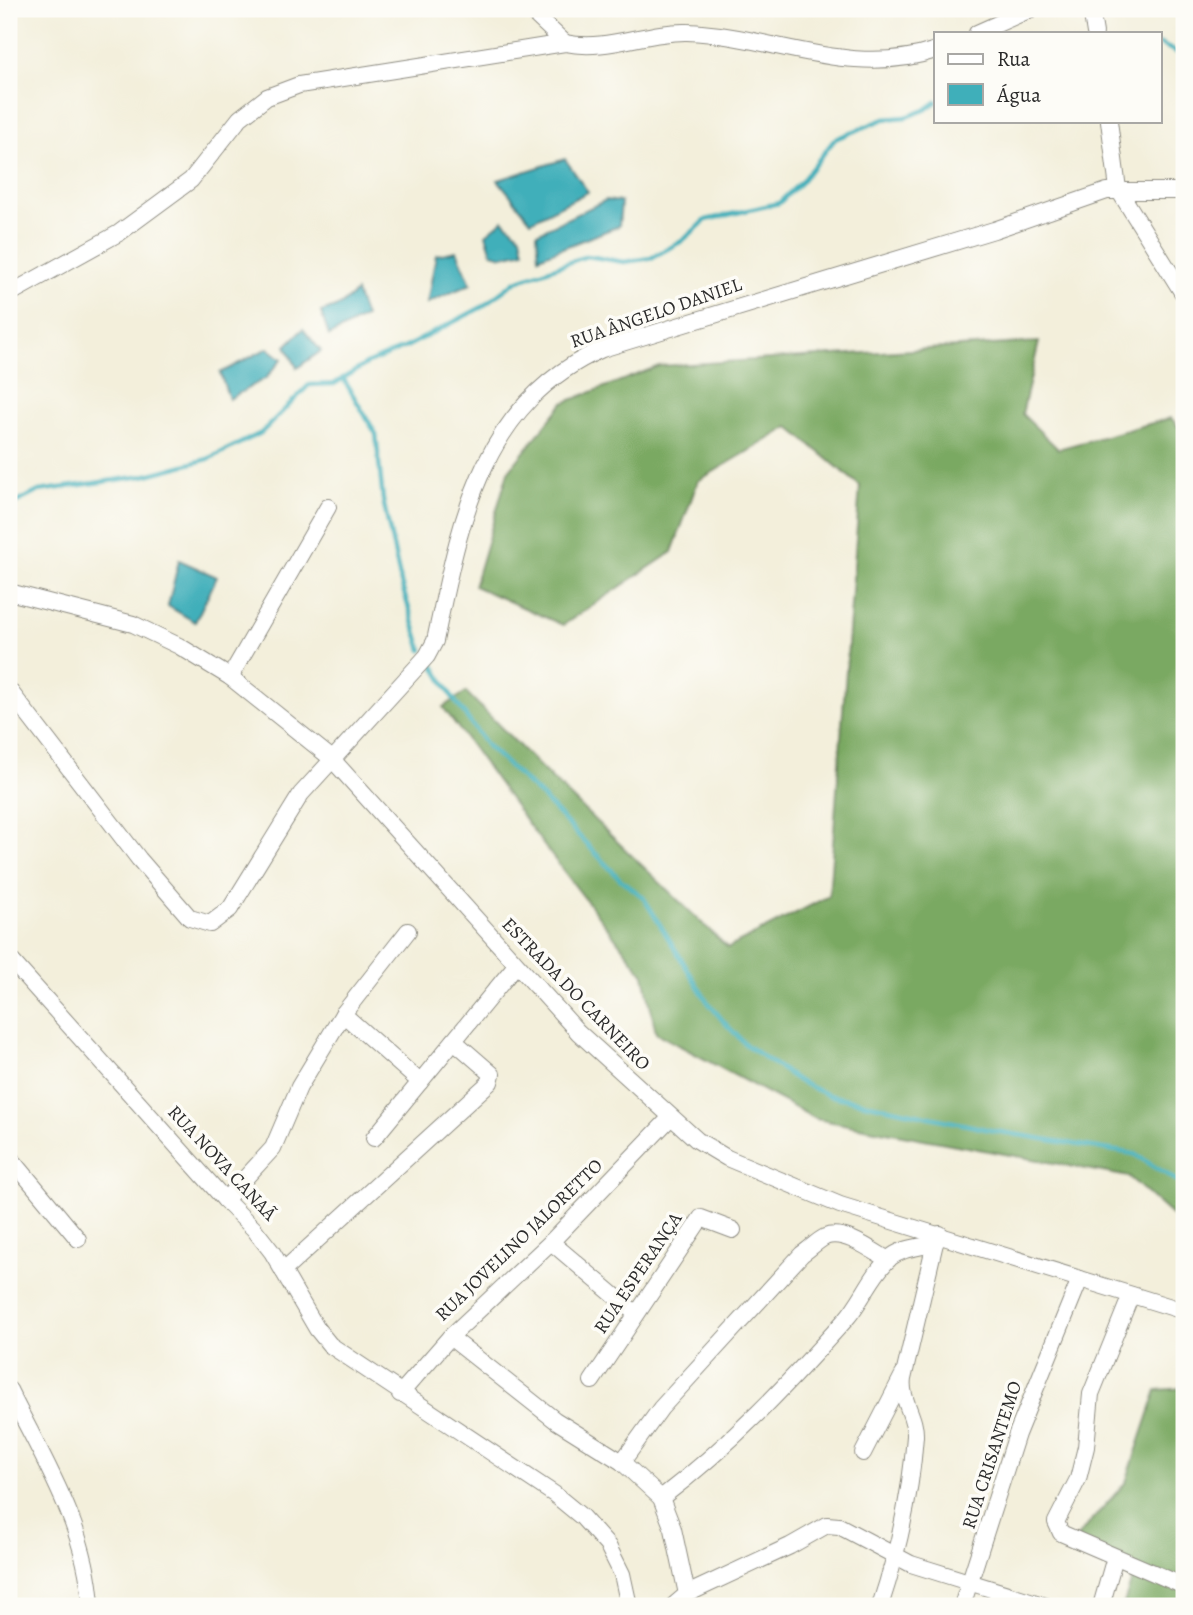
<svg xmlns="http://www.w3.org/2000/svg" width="1193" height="1615" font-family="Alegreya,serif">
<rect width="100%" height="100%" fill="#fdfcf7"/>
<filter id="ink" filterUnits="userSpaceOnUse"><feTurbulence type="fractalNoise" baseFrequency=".0143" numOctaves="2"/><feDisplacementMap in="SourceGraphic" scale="14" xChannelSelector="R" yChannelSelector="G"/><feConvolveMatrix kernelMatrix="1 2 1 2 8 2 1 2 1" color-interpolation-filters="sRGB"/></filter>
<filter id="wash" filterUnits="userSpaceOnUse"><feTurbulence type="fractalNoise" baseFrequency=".00686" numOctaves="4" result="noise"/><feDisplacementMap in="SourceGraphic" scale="28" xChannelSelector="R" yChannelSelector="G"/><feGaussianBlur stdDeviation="1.57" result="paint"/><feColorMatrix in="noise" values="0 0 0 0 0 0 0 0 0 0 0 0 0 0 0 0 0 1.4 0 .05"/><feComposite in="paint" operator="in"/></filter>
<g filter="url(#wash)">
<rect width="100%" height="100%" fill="#f3efdb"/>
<g fill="#7aa962" stroke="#526a46" stroke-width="2">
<path d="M1039 342 1022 414 1058 449 1171 418 1184 433V1226L1129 1177 816 1119 656 1033 644 975 545 847 443 707 466 692 553 780 728 948 829 896 860 486 789 427 698 481 672 552 563 625 474 586 508 472 563 403 659 366Z"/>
<path d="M1184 1388V1606H1123L1132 1579 1076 1538 1126 1482 1157 1390Z"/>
</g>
<g fill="#3fafba" stroke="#356d72" stroke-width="2">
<path d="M565 159 588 192 531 221 498 180Z"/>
<path d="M606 200 621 202 619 226 539 257 537 233Z"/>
<path d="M503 220 521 236 524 251 503 256 492 253 486 234Z"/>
<path d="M457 251 471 284 427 303 436 255Z"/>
<path d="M356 292 365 317 329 336 321 312 341 305Z"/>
<path d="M303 329 321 351 297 368 286 346Z"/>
<path d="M268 348 282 359 266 378 229 399 220 373Z"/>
<path d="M179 560 217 577 195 622 168 606Z"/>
</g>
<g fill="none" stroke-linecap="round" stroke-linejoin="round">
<g stroke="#3fafba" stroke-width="4.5">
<path d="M1160 44 1184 56"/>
<path d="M343 378 376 434 383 500 401 583 422 650"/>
<path d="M9 506 39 491 143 476 208 459 261 433 309 385 334 384 368 363 406 347 482 307 516 281 587 256 624 262 651 258 682 241 706 220 779 203 801 182 835 139 884 119 906 117 925 110 936 102"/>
<path d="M431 661 451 695 487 746 541 796 620 879 643 897 707 1001 724 1022 746 1045 800 1082 828 1095 995 1131 1134 1154 1184 1185"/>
</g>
</g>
</g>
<g filter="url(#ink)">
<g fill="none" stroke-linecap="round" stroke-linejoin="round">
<defs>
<g id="minor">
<path d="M529 9 565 43"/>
<path d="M1091 9 1095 33"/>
<path d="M977 33 1031 9"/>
<path d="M1109 121 1118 189 1184 295"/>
<path d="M9 294 119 233 191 180 240 118 267 97 299 85 565 43C607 52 645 31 687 32 770 35 851 79 936 50"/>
<path d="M9 592 133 624 179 646 230 677 331 758 578 1032 697 1140 727 1158 840 1205 1184 1311"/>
<path d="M230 677 328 507"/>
<path d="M9 690 139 859 190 918 210 924 230 909 301 794 427 656 435 641C460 523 480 404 602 349L994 230 1107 191H1184"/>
<path d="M9 958 225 1200 254 1229 272 1252 317 1329 330 1345 554 1494 582 1517 608 1546 622 1574 629 1606"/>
<path d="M343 1014 420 1082"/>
<path d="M374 1138 516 965"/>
<path d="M9 1156 78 1239"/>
<path d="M225 1200 273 1148 299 1087 343 1014 408 931"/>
<path d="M551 1242 635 1313"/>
<path d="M283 1271 490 1082 492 1074 454 1041"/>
<path d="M1131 1295 1091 1394 1086 1447 1078 1479 1056 1522 1061 1533 1184 1586"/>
<path d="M450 1337 555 1420 622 1462 661 1498 673 1529 687 1594"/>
<path d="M592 1381 701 1218 733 1230"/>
<path d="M9 1390C43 1459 87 1528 91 1606"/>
<path d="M400 1394 450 1337 551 1242 670 1118"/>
<path d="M863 1453 903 1375"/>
<path d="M622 1462 661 1408 802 1254C810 1249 817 1241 825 1237 844 1229 873 1251 888 1260"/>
<path d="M661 1498C733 1443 786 1386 846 1319 862 1301 872 1274 890 1258 903 1247 920 1248 935 1243L940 1234"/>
<path d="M673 1606 687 1594 790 1546 827 1525 839 1526 911 1564 1046 1606"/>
<path d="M880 1606C898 1552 911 1493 915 1436 916 1417 900 1399 903 1379L935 1243"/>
<path d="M962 1606 1017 1434 1080 1279"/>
<path d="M1101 1606 1115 1557"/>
</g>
</defs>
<use href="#minor" stroke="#8f8d83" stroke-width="18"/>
<use href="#minor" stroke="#fff" stroke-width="16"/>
</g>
</g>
<g text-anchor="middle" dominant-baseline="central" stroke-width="7" stroke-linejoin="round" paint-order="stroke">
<g font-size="19" fill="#2b2b2b" stroke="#fdfcf7">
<text transform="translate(656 313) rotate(-19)">RUA ÂNGELO DANIEL</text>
<text transform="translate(576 994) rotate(46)">ESTRADA DO CARNEIRO</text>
<text transform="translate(222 1163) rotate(47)">RUA NOVA CANAÃ</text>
<text transform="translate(519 1240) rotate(-44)">RUA JOVELINO JALORETTO</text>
<text transform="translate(638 1273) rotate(-56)">RUA ESPERANÇA</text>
<text transform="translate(992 1455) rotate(-72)">RUA CRISANTEMO</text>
</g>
</g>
<rect width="1193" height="1615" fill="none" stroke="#fdfcf7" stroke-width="35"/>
<rect x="934" y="32" width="228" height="91" fill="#fdfcf7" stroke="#a9a8a5" stroke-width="2"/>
<rect x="948" y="54" width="35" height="10" fill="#ffffff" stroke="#a9a8a5" stroke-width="2"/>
<text x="997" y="66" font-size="21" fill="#2b2b2b">Rua</text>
<rect x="948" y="84" width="35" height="21" fill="#3fafba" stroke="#a9a8a5" stroke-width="2"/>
<text x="997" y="102" font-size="21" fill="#2b2b2b">Água</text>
</svg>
